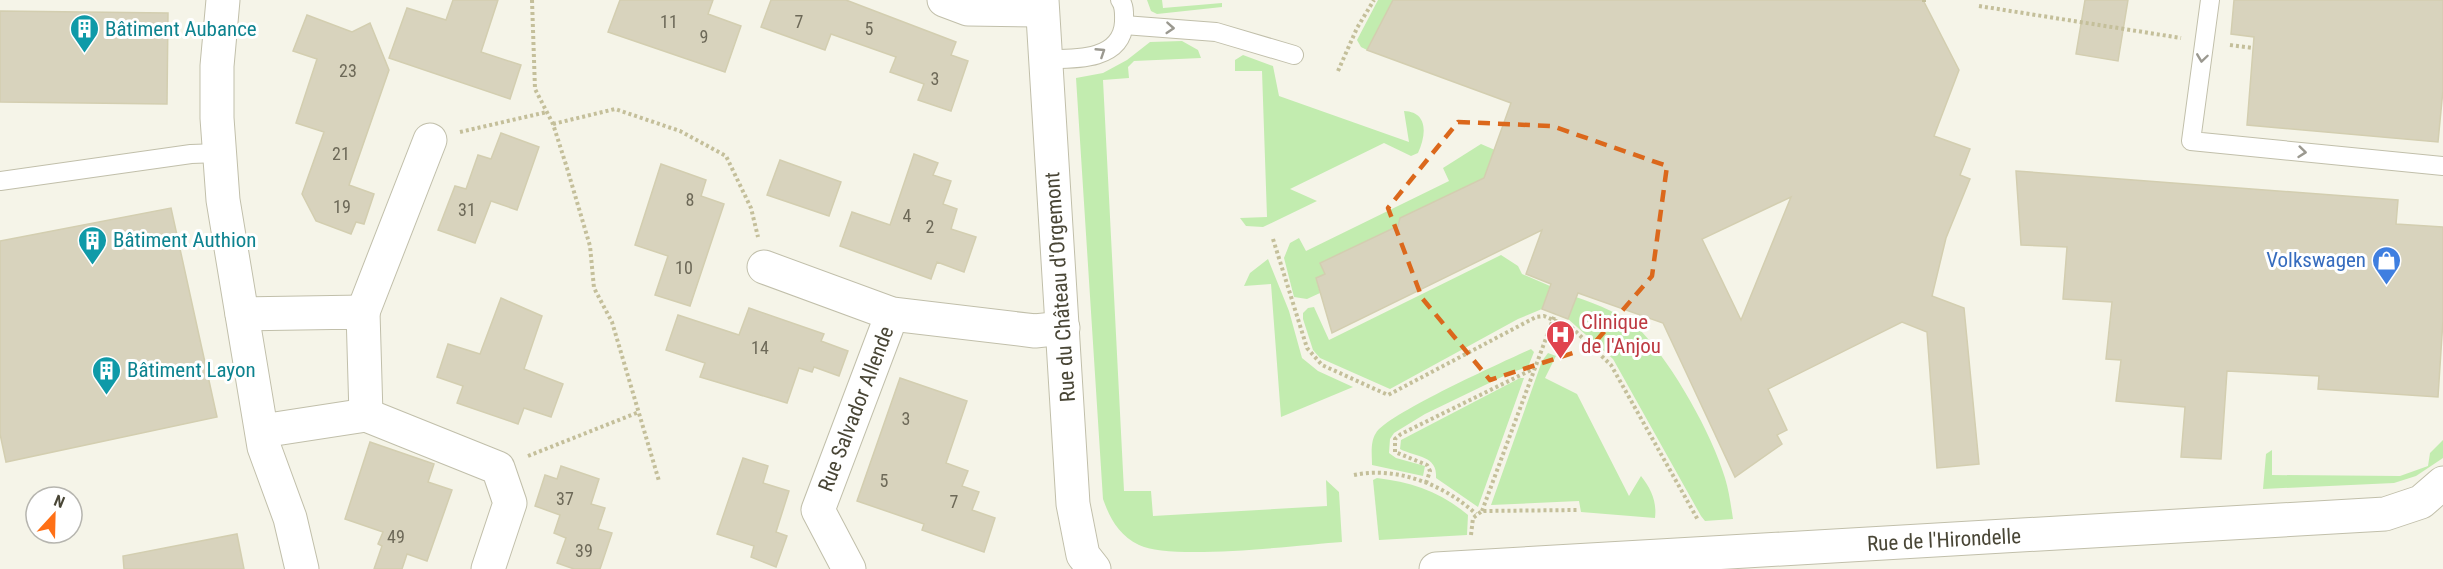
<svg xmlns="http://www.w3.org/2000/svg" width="2443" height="569" font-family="'Roboto Condensed',sans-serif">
<rect width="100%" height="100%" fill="#f5f4e8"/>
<g fill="#c2ecaf">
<path d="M1147 0H1162L1163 8 1222 3V7L1157 14 1151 11Z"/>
<path d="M1378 0H1393L1367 50 1361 47 1357 40Z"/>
<path d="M1182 41 1198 50 1201 58 1134 61 1128 67 1129 78 1103 80 1124 491H1151L1153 516 1327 506 1326 480 1339 492 1342 542C1300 545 1171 561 1139 545 1119 535 1110 519 1103 499L1076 78 1103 73 1127 60 1150 42Z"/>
<path d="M1243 55 1273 66 1279 96 1409 142 1404 111C1429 112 1426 136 1418 153L1411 156 1384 143 1290 189 1317 201 1263 227 1246 226 1240 218 1267 217 1262 71H1235V60Z"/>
<path d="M1481 144 1516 159 1521 167 1320 263 1325 274 1316 278 1320 293 1307 299 1294 297 1284 258 1290 243 1299 238 1306 251 1449 181 1443 168Z"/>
<path d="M1501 255 1518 266 1522 274 1550 286 1542 309 1518 319 1390 389 1320 358 1313 350 1303 319V313L1308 308 1314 307 1329 340Z"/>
<path d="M1268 259 1289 311 1302 358 1318 371 1353 387 1281 417 1271 284 1244 286 1250 273Z"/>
<path d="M1576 297C1598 305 1624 314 1641 331 1673 365 1712 434 1725 478 1729 491 1731 506 1733 519L1705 521 1701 516 1613 359 1568 319Z"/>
<path d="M1531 349 1534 352 1528 367 1512 372 1425 414 1394 433 1390 439 1389 453 1396 458 1425 466 1423 476 1372 465C1372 455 1370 442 1376 433 1387 414 1505 361 1531 349Z"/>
<path d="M1548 353 1556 356 1545 378 1577 394 1629 496 1641 476C1651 489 1657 501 1655 518L1581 512 1579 501 1491 505 1542 361Z"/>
<path d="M1520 378H1524L1478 507 1436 478C1438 455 1415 457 1400 449L1401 440Z"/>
<path d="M2443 440V458L2416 476 2394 483 2263 489 2266 454 2272 450V475L2400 476 2428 466 2430 453Z"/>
<path d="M1377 478C1411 482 1441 492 1468 515L1467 535 1379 540 1373 480Z"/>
</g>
<g fill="#d8d3bd" stroke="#d3ceb0" stroke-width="1.5" fill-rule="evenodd">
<path d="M453 0H498L481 52 521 65 510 99 389 58 407 8 446 20Z"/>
<path d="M620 0H713L708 14 741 26 725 72 608 32Z"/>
<path d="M771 0H846L956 42 951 55 968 61 951 111 918 100 924 84 890 72 896 57 831 34 825 50 761 27Z"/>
<path d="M1393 0H1923L1959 70 1934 136 1970 149 1960 175 1970 179 1946 238 1932 296 1964 308 1979 464 1937 468 1927 332 1902 322 1768 389 1787 430 1777 435 1782 444 1735 477 1663 323 1578 293 1568 319 1542 309 1551 284 1526 274 1542 230 1332 333 1316 278 1325 274 1320 263 1398 226 1400 218 1484 178 1511 103 1367 50ZM1791 197 1741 320 1702 239Z"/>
<path d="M2085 0H2128L2118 61 2076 54Z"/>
<path d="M2234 0H2443V90L2438 142 2247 125 2254 37 2231 34Z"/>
<path d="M0 11 168 13 167 104 0 102Z"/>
<path d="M307 15 352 32 370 23 389 70 349 185 374 194 364 224 356 222 351 234 316 221 302 194 324 132 296 123 317 59 293 51Z"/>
<path d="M501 133 539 147 517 210 491 201 475 243 438 230 455 186 466 189 478 155 491 159Z"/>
<path d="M914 154 938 163 933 175 951 181 943 204 957 209 951 229 976 237 964 272 937 262 931 279 840 246 852 212 890 225Z"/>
<path d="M780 160 841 182 829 216 767 195Z"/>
<path d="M661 164 706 180 701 196 724 204 690 306 655 295 668 256 635 245Z"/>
<path d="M2016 171 2398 200 2396 224 2443 227V320L2438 397 2318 389 2319 376 2227 371 2221 459 2181 457 2185 407 2116 401 2121 360 2106 359 2112 302 2063 299 2067 247 2021 245Z"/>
<path d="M171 208 217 417 6 462 0 434V241Z"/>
<path d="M501 298 542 316 524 369 563 384 551 417 524 408 518 424 457 403 463 386 437 377 448 344 480 354Z"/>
<path d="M749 308 824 334 821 341 848 351 839 376 814 367 812 372 799 368 787 403 700 377 705 363 666 350 678 315 739 335Z"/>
<path d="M900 378 967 401 946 463 968 471 962 486 979 492 972 510 995 518 984 552 922 530 924 524 857 501Z"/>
<path d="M370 442 434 464 428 482 452 490 427 561 407 554 402 569H374L382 546 378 544 383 532 345 519Z"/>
<path d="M743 458 768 466 763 483 789 491 776 532 787 536 776 567 751 557 754 546 717 534Z"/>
<path d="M561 466 599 479 591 504 605 508 598 529 612 533 600 569H574L557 563 566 538 554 533 560 515 535 506 545 475 557 479Z"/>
<path d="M237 534 244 569H124L123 556Z"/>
</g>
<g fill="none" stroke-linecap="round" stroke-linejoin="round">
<defs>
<g id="lane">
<path d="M2210 0 2191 141 2443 166"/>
<path d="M1124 25 1216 32 1294 55"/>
<path d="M1044 59C1072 59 1122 62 1124 22 1124 15 1125 6 1120 0"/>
<path d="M0 181 191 154 219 153"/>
</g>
<g id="street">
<path d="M223 0 217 66V118L223 200 264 447 290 518 302 569"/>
<path d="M944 0 968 9 1041 10"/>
<path d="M1042 0 1073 504 1083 555 1094 569"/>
<path d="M764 267 892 314 1035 331 1063 328"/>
<path d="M363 312 430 140"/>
<path d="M242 314 363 312 366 415"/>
<path d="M262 431 366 415 498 468 510 503 488 569"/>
<path d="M849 569 818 510 892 314"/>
<path d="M1436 569 2385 514 2421 502 2443 483"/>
</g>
</defs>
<use href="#lane" stroke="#c1bfaa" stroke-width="20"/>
<use href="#street" stroke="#c1bfaa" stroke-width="35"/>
<g stroke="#c4bf9a" stroke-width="4" stroke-dasharray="3 3" stroke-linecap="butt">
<path d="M532 0 535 89 553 124 567 168 590 246 594 288 612 322 659 481"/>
<path d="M1924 2V0"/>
<path d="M1979 6 2181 38"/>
<path d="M2230 45 2253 48"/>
<path d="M1338 71 1357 28 1374 0"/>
<path d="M553 124 615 109 680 131 726 156 751 208 758 237"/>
<path d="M460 132 547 112"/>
<path d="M1273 239 1307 348 1322 365 1388 395 1536 317 1544 316 1572 328 1611 365 1698 520"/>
<path d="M528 456 639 412"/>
<path d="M1354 475C1397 466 1445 485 1476 514"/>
<path d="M1426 483 1430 471 1427 465 1395 452V439L1401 434 1533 369"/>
<path d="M1482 511 1555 314"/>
<path d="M1471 535 1473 518 1482 511 1577 510"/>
</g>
<use href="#lane" stroke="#fff" stroke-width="18"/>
<use href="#street" stroke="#fff" stroke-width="33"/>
</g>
<defs><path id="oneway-chevron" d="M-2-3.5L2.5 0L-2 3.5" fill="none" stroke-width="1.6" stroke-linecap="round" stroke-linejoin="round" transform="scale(1.5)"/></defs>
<g stroke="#9b9990">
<use href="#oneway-chevron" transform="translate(1170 28) rotate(4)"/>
<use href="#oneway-chevron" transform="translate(1101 52) rotate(-33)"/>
<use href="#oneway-chevron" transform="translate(2202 58) rotate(98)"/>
<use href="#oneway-chevron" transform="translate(2302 152) rotate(6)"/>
</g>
<path fill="none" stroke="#db681c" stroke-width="4.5" stroke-dasharray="12 8" stroke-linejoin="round" d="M1458 122 1552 126 1667 166 1652 276 1591 347 1490 380 1422 298 1388 208Z"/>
<defs>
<symbol id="building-pin" viewBox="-11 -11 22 30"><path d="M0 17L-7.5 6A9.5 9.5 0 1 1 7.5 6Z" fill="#0f9aa8" stroke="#fff"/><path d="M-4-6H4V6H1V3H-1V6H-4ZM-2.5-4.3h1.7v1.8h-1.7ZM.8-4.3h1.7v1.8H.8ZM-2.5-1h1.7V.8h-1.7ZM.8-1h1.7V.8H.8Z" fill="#fff"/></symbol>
<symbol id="shop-pin" viewBox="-11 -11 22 30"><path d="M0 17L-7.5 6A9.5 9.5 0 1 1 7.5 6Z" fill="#3f7fe0" stroke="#fff"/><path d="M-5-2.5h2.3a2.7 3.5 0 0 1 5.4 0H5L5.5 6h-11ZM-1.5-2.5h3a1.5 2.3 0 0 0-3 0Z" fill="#fff"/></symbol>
<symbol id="hospital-pin" viewBox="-11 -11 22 30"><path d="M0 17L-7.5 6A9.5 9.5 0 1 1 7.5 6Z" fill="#e0444e" stroke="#fff"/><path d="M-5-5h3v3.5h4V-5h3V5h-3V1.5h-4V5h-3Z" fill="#fff"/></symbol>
</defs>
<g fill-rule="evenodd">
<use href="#building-pin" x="68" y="12" width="33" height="45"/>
<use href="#building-pin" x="76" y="224" width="33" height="45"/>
<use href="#shop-pin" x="2370" y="244" width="33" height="45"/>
<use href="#hospital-pin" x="1544" y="318" width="33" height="45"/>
<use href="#building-pin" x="90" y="354" width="33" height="45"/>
</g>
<g text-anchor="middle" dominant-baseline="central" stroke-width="6" stroke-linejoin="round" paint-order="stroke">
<g font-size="18" fill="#6d6958">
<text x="669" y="21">11</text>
<text x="799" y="21">7</text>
<text x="869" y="28">5</text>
<text x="704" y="36">9</text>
<text x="348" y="70">23</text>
<text x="935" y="78">3</text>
<text x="341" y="153">21</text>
<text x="690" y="199">8</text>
<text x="342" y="206">19</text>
<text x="467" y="209">31</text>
<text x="907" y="215">4</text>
<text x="930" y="226">2</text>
<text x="684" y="267">10</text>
<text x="760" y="347">14</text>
<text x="906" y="418">3</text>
<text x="884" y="480">5</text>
<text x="565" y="498">37</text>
<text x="954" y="501">7</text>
<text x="396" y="536">49</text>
<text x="584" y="550">39</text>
</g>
<g font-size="21" fill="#0d838f" stroke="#fff" text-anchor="start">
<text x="105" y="29">Bâtiment Aubance</text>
<text x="113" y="240">Bâtiment Authion</text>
<text x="127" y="370">Bâtiment Layon</text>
</g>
<g font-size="21" fill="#366cbe" stroke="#fff" text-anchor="end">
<text x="2366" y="260">Volkswagen</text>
</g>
<g font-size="21" fill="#494636" stroke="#fff">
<text transform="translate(1060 287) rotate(-94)">Rue du Château d'Orgemont</text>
<text transform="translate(856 409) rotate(-69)">Rue Salvador Allende</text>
<text transform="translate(1944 540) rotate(-3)">Rue de l'Hirondelle</text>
</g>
<g font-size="21" fill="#be3a42" stroke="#fff" text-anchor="start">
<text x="1581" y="322">Clinique<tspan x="1581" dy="24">de l'Anjou</tspan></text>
</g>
</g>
<g transform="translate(54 515) rotate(22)"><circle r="28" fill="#ffffff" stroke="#b6b5af" stroke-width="1.5"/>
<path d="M0-4.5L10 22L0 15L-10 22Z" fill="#ff7016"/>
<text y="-9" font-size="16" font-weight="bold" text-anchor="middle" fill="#494636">N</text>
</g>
</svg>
